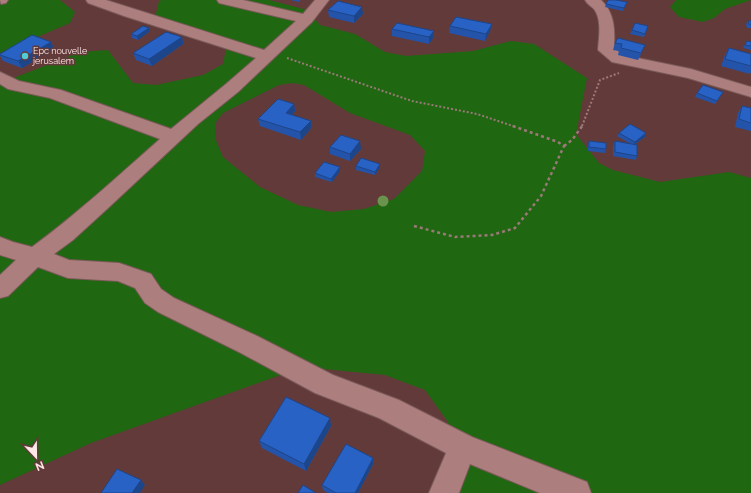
<svg xmlns="http://www.w3.org/2000/svg" width="751" height="493" font-family="Raleway,sans-serif">
<rect width="100%" height="100%" fill="#633a3a"/>
<g fill="#1f6710" fill-rule="evenodd">
<path d="M0 0H60L75 12 70 23 0 53Z"/>
<path d="M162 0H269L307 10 320 25 355 34 385 52 406 56 473 51 511 41 534 44 587 78 576 134 599 163 613 170 660 182 729 172 751 178V493H448L457 467 448 422 425 390 385 375 303 367 91 443 0 485V77L11 79 80 52 108 50 133 83 156 85 203 75 223 64 226 49 154 22 159 1ZM292 83 304 85 350 113 410 135 425 151 422 171 394 199 364 209 331 212 298 205 260 187 223 157 215 138 216 122 223 113 279 85Z"/>
<path d="M676 0H751L725 9 714 18 703 22 679 17 670 7Z"/>
</g>
<g fill="none" stroke-linecap="round" stroke-linejoin="round">
<defs>
<g id="minor">
<path d="M0 0H8L6 3 1 4Z"/>
<path d="M86 0H106L264 50 296 21 219 3 217 0H243L303 14 315 0H329L312 22 238 92 198 124 107 209 73 240 54 254 69 260 119 263 151 274 161 289 174 298 257 336 333 375 399 400 472 437 587 482 591 493H540L470 464 459 493H429L446 453 379 418 315 393 239 352 158 312 145 303 135 288 118 281 68 278 38 267 8 296 0 298V275L16 260 0 255V237L13 242 32 247C77 214 118 176 160 139L50 98 8 89 0 84V72L19 81 61 90 171 129 226 84 256 58 124 16 88 3Z"/>
<path d="M585 0H601C615 13 615 31 614 48L623 55 691 69 751 87V97L688 78 612 62 598 50C599 37 602 20 594 9 591 6 587 4 585 0Z"/>
</g>
</defs>
<use href="#minor" stroke="#795958" stroke-width="2"/>
<g stroke="#9b7979" stroke-width="2" stroke-dasharray="2 2" stroke-linecap="butt">
<path d="M287 58 412 101 477 114 513 126"/>
<path d="M582 126 600 80 619 73"/>
</g>
<g stroke="#9b7979" stroke-width="2.5" stroke-dasharray="3 3" stroke-linecap="butt">
<path d="M564 146 572 140 583 125"/>
<path d="M414 226 455 237 492 235 515 228 541 196 564 146 558 142 510 125"/>
</g>
<use href="#minor" fill="#ac7e7d" fill-rule="evenodd"/>
</g>
<circle fill="#6a944d" cx="383" cy="201" r="5.5"/>
<g fill="#2354a9">
<path d="M291 0H300L299 2Z"/>
<path d="M627 2 623 11 605 7 606 4Z"/>
<path d="M328 10 363 14 354 23 329 17Z"/>
<path d="M748 21H751V28H747L746 24Z"/>
<path d="M492 24 490 31 485 41 449 33 450 26Z"/>
<path d="M648 26 644 37 630 34 632 30Z"/>
<path d="M149 28 150 31 138 40 132 38 131 34Z"/>
<path d="M392 29 434 31 433 38 429 44 392 36Z"/>
<path d="M182 37 183 44 152 66 136 60 133 53Z"/>
<path d="M618 38 642 52 638 60 618 55 619 51 613 50 615 43Z"/>
<path d="M747 41 751 42V50L743 48Z"/>
<path d="M51 42 54 49 22 68 3 61 0 56V54Z"/>
<path d="M729 48 751 54V72L750 74 721 66 725 55Z"/>
<path d="M723 92 715 104 695 97 697 93Z"/>
<path d="M294 104 295 111 292 115 311 121V128L301 140 260 126 258 119Z"/>
<path d="M742 106 751 108V131L735 127 738 113Z"/>
<path d="M619 133H646L645 137 634 145 637 156 636 160 613 156V145L615 141 631 144 617 136Z"/>
<path d="M589 141 606 149 605 153 588 151V145Z"/>
<path d="M330 147 361 149 350 161 330 154Z"/>
<path d="M356 166 380 167 375 175 356 170Z"/>
<path d="M340 167V171L332 182 315 177V173Z"/>
<path d="M331 426 306 471 262 448 259 441Z"/>
<path d="M373 458V464L358 493H328L323 490 322 485Z"/>
</g>
<g fill="#1d458a">
<path d="M362 7 363 14 354 23V16Z"/>
<path d="M492 24 490 31 485 41 486 34Z"/>
<path d="M149 28 150 31 138 40 137 36Z"/>
<path d="M434 31 433 38 429 44V37Z"/>
<path d="M182 37 183 44 152 66 149 59Z"/>
<path d="M51 42 54 49 22 68 18 61Z"/>
<path d="M294 104 295 111 287 120 286 113Z"/>
<path d="M311 121V128L301 140 300 132Z"/>
<path d="M646 133 645 137 633 145 635 142Z"/>
<path d="M360 141 361 149 350 161V154Z"/>
<path d="M380 164V167L375 175V172Z"/>
<path d="M340 167V171L332 182 331 179Z"/>
<path d="M330 418 331 426 306 471 304 464Z"/>
<path d="M373 458V464L358 493H355Z"/>
<path d="M141 480 145 485 140 493H132Z"/>
</g>
<g fill="#2962c5" stroke="#1d458a">
<path d="M608 0H616L627 2 624 8 606 4Z"/>
<path d="M338 1 362 7 354 16 328 10Z"/>
<path d="M456 17 492 24 486 34 450 26Z"/>
<path d="M748 21H751V25L749 24Z"/>
<path d="M397 23 434 31 429 37 392 29Z"/>
<path d="M635 23 648 26 645 34 632 30Z"/>
<path d="M143 26 149 28 137 36 131 34Z"/>
<path d="M166 32 182 37 149 59 133 53Z"/>
<path d="M32 35 51 42 18 61 0 55V54Z"/>
<path d="M618 38 645 45 641 53 621 48 622 44 615 43Z"/>
<path d="M747 41 751 42V46L745 45Z"/>
<path d="M729 48 751 54V66L725 59Z"/>
<path d="M703 85 723 92 717 101 697 93Z"/>
<path d="M278 99 294 104 286 113 311 121 300 132 258 119Z"/>
<path d="M742 106 751 108V123L739 119Z"/>
<path d="M630 124 646 133 635 142 619 133Z"/>
<path d="M341 135 360 141 350 154 330 147Z"/>
<path d="M589 141 606 143V149L589 147Z"/>
<path d="M615 141 637 145V156L615 152Z"/>
<path d="M361 158 380 164 375 172 356 166Z"/>
<path d="M324 162 340 167 331 179 315 173Z"/>
<path d="M286 397 330 418 304 464 259 441Z"/>
<path d="M346 444 373 458 355 493H336L322 485Z"/>
<path d="M117 469 141 480 132 493H101Z"/>
<path d="M303 485 316 493H298Z"/>
</g>
<circle fill="#51ccd3" stroke="#633a3a" stroke-width="1.5" cx="25" cy="56" r="4"/>
<g text-anchor="middle" dominant-baseline="central" stroke-width="3" stroke-linejoin="round" paint-order="stroke">
<g font-size="9" fill="#fde8e7" stroke="#633a3a" text-anchor="start">
<text x="33" y="51">Epc nouvelle<tspan x="33" dy="10">jerusalem</tspan></text>
</g>
</g>
<g transform="translate(36 457) rotate(158)" stroke="#633a3a" stroke-width="3" paint-order="stroke">
<path d="M0-3L7 15L0 10L-7 15Z" fill="#fde8e7"/>
<text y="-6" font-size="11" font-weight="bold" text-anchor="middle" fill="#fde8e7">N</text>
</g>
</svg>
